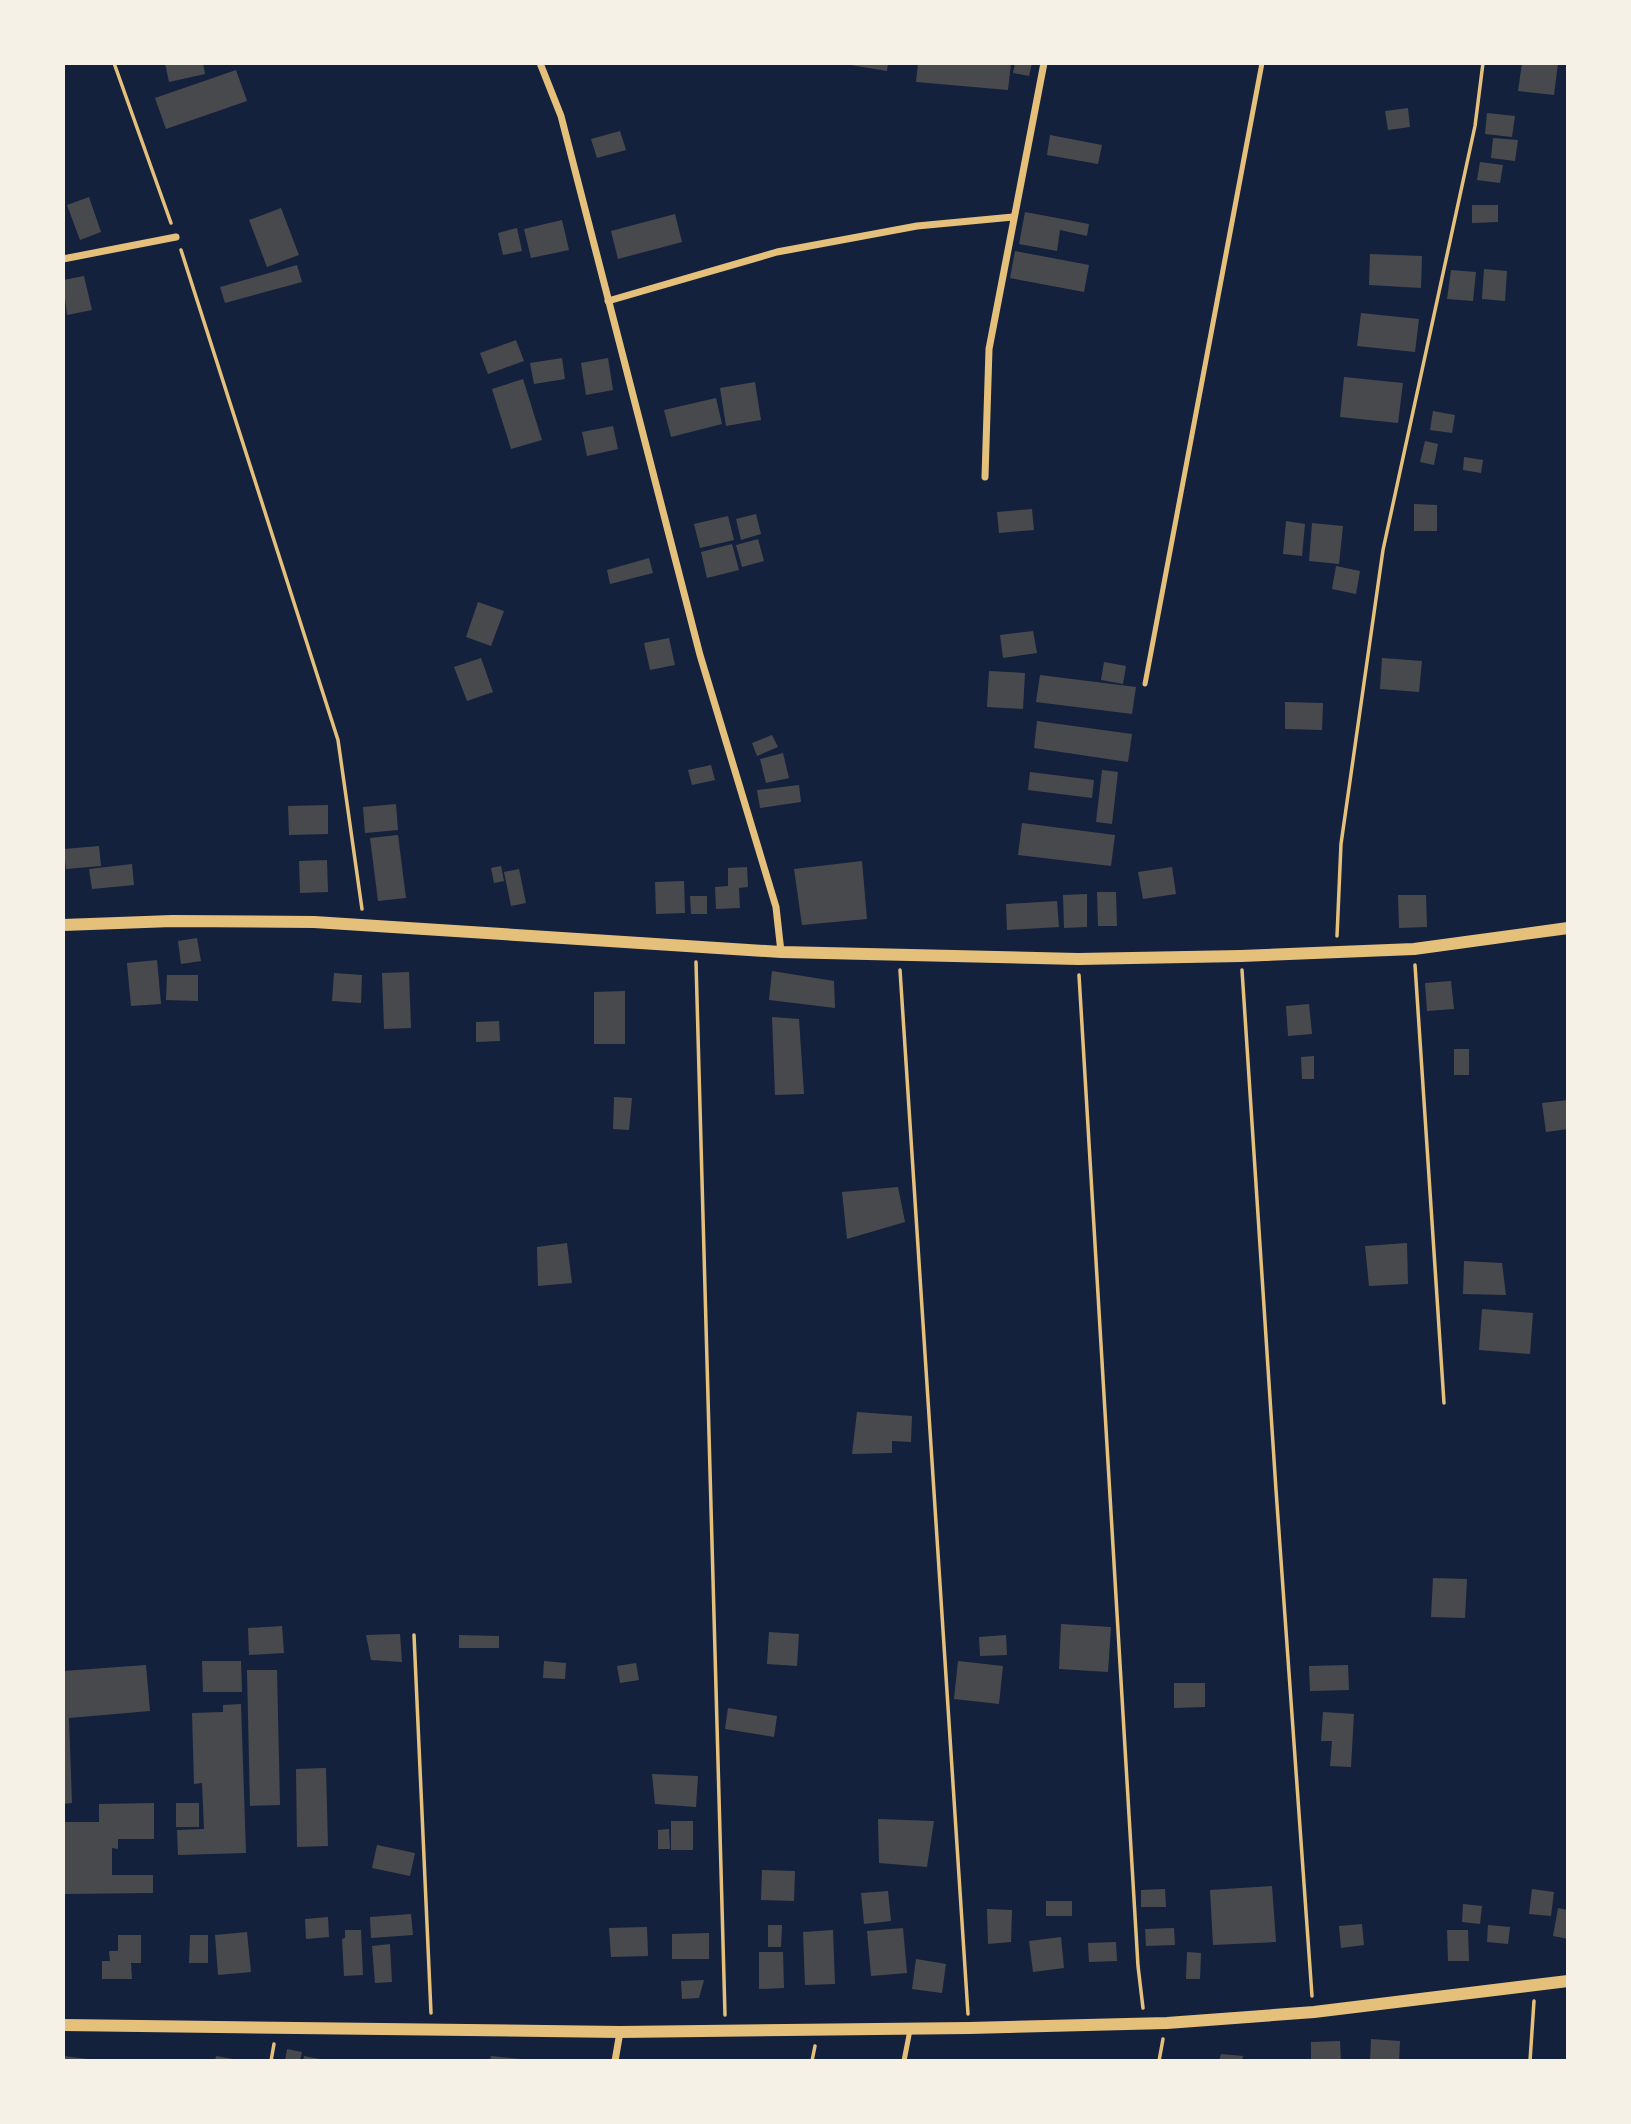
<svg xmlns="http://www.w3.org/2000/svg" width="1631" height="2124" font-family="Inter,sans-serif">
<rect width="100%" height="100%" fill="#14213d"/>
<g fill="#48494c">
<path d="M165 63H203L205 74 169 82Z"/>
<path d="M839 63H888L887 71Z"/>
<path d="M918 63 1011 64 1008 90 916 82Z"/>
<path d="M1015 63H1032L1029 76 1013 73Z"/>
<path d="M1522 63H1558L1554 95 1518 91Z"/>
<path d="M236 70 247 101 166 129 155 98Z"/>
<path d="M1408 108 1410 127 1388 130 1385 111Z"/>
<path d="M1487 113 1515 116 1512 137 1485 134Z"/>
<path d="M620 131 626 150 597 158 591 139Z"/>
<path d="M1050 135 1102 145 1098 164 1047 155Z"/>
<path d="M1493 138 1518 140 1515 161 1491 158Z"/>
<path d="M1480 162 1503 165 1500 183 1477 180Z"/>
<path d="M89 197 101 232 80 240 67 205Z"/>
<path d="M1472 205H1498V222L1472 223Z"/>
<path d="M281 208 299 255 267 267 249 220Z"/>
<path d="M1025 212 1089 224 1087 236 1060 230 1057 251 1019 244Z"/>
<path d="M675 214 682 242 618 259 611 231Z"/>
<path d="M562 220 569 250 531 258 524 229Z"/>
<path d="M517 228 522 251 503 255 498 233Z"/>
<path d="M1015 251 1089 265 1084 292 1010 278Z"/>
<path d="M1370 254 1422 256 1421 288 1369 285Z"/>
<path d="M297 265 302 282 225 303 220 287Z"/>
<path d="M1484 269 1507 271 1505 301 1482 299Z"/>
<path d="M1451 270 1476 272 1473 301 1447 299Z"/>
<path d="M84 276 92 310 67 315 63 280Z"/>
<path d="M1361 313 1419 319 1415 352 1357 346Z"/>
<path d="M516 340 524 361 488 374 480 353Z"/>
<path d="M562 358 565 379 534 384 530 363Z"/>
<path d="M608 358 613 390 586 395 581 363Z"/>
<path d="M1344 377 1403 383 1398 423 1340 417Z"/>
<path d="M523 379 542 440 511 449 492 389Z"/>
<path d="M755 382 761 420 726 426 720 388Z"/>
<path d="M716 398 722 424 671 437 664 410Z"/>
<path d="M1433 411 1455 415 1452 433 1430 430Z"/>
<path d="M613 426 618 449 587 456 582 432Z"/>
<path d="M1425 441 1438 444 1434 465 1420 462Z"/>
<path d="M1464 457 1483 460 1481 473 1463 470Z"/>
<path d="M1414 504 1437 505V531H1414Z"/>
<path d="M1032 509 1034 530 999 533 997 512Z"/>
<path d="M756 514 761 534 741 540 736 519Z"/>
<path d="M728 516 734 540 700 548 694 524Z"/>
<path d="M1286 521 1305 524 1302 556 1283 554Z"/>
<path d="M1312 523 1343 526 1339 564 1309 561Z"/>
<path d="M758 539 764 561 742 567 736 545Z"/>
<path d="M732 544 739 570 707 578 701 552Z"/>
<path d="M649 558 653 573 610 584 607 570Z"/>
<path d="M1336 566 1360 571 1356 594 1332 589Z"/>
<path d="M478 602 504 611 491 646 466 637Z"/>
<path d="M1033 631 1037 653 1003 658 1000 635Z"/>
<path d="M669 638 675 665 650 670 644 643Z"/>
<path d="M481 658 493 692 467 701 454 667Z"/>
<path d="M1382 658 1422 661 1419 692 1380 689Z"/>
<path d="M1104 662 1126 666 1123 684 1101 680Z"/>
<path d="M989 671 1025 673 1023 709 987 707Z"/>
<path d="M1040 675 1136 687 1132 714 1036 702Z"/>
<path d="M1285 702 1323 703 1322 730 1285 729Z"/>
<path d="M1037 721 1132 734 1128 762 1034 748Z"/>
<path d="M772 735 778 747 757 756 752 743Z"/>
<path d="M783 753 789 778 766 783 760 759Z"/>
<path d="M711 765 715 780 692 785 688 770Z"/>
<path d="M1102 770 1118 772 1112 824 1096 822Z"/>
<path d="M1030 772 1094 780 1092 798 1028 790Z"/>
<path d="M799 785 801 802 760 808 757 790Z"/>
<path d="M396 804 398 830 365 833 363 807Z"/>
<path d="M328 805V834L289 835 288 806Z"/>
<path d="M1022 823 1115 835 1111 866 1018 855Z"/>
<path d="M398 835 406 898 378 901 370 838Z"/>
<path d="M99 846 101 866 66 869 64 849Z"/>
<path d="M327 860 328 892 300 893 299 861Z"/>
<path d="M862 861 867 919 802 925 794 869Z"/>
<path d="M132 864 134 885 92 889 89 869Z"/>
<path d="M501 866 504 881 494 883 491 868Z"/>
<path d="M747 867 748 887 739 888 740 908 716 909 715 887 728 886V868Z"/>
<path d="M1172 867 1176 894 1143 899 1138 872Z"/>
<path d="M519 869 526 903 511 906 504 872Z"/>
<path d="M684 881 685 913 656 914 655 882Z"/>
<path d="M1097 892H1116L1117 926H1098Z"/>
<path d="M1087 894V927L1064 928 1063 895Z"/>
<path d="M1398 895H1426L1427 927 1399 928Z"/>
<path d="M690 896H707V914H691Z"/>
<path d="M1057 901 1059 927 1007 930 1006 904Z"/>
<path d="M197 938 201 961 181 964 178 941Z"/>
<path d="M157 960 161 1004 131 1006 127 963Z"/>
<path d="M772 971 834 981 835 1008 769 1000Z"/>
<path d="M409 972 411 1028 384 1029 382 973Z"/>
<path d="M334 973 362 975 361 1003 332 1001Z"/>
<path d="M167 975H198V1001L166 1000Z"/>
<path d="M1451 981 1454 1009 1427 1011 1425 983Z"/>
<path d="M625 991V1044H594V992Z"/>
<path d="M1309 1004 1312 1034 1288 1036 1286 1006Z"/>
<path d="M772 1017 799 1019 804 1094 775 1095Z"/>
<path d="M499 1021 500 1041 476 1042V1022Z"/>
<rect x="1454" y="1049" width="15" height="26"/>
<path d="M1314 1056V1079H1302L1301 1057Z"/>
<path d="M614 1097 632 1098 629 1130 613 1129Z"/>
<path d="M1568 1100V1129L1546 1132 1542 1103Z"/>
<path d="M898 1187 905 1222 847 1239 842 1192Z"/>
<path d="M567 1243 572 1283 538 1286 537 1247Z"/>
<path d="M1407 1243 1408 1284 1369 1286 1365 1246Z"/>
<path d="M1464 1261 1502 1263 1506 1295 1463 1294Z"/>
<path d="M1482 1309 1533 1313 1530 1354 1479 1350Z"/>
<path d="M857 1412 912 1416 911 1442 892 1441V1453L852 1454Z"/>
<path d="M1433 1578 1467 1579 1465 1618 1431 1617Z"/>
<path d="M1061 1624 1111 1627 1108 1672 1059 1669Z"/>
<path d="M282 1626 284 1653 249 1655 248 1628Z"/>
<path d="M769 1632 799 1634 797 1666 767 1664Z"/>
<path d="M400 1634 402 1662 371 1660 366 1635Z"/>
<path d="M459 1635 499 1636V1648H459Z"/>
<path d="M1006 1635 1007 1655 980 1656 979 1637Z"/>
<path d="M202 1661H241L242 1692H203Z"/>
<path d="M544 1661 566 1663 565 1679 543 1678Z"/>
<path d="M958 1661 1003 1666 999 1704 954 1699Z"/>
<path d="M636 1663 639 1680 620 1683 617 1666Z"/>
<path d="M146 1665 150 1711 69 1718 72 1803 63 1804V1671Z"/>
<path d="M1348 1665 1349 1690 1310 1691 1309 1666Z"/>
<path d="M247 1670H277L280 1805 250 1806Z"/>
<path d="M1174 1683H1205V1707L1174 1708Z"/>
<path d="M241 1704 246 1853 178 1855 177 1830 204 1829 202 1783 194 1784 192 1713 223 1712V1705Z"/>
<path d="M728 1708 777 1716 774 1737 725 1729Z"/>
<path d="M1323 1712 1354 1714 1351 1767 1330 1766 1332 1741H1321Z"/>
<path d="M326 1768 328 1846 297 1847 296 1769Z"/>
<path d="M652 1774 698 1776 696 1807 655 1804Z"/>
<path d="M154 1803V1839H118V1849L112 1848V1875H153V1893L63 1894V1822H99V1804Z"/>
<rect x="176" y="1803" width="23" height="24"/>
<path d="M878 1819 934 1821 927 1867 879 1863Z"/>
<rect x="671" y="1821" width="22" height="29"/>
<path d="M669 1829 670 1849H658V1830Z"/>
<path d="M377 1845 415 1853 410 1876 372 1868Z"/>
<path d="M762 1870 795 1871 794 1901 761 1900Z"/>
<path d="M1272 1886 1276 1942 1213 1945 1210 1890Z"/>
<path d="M1165 1889 1166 1907H1141V1890Z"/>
<path d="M1532 1889 1554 1892 1551 1916 1529 1914Z"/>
<path d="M888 1891 891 1921 864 1924 861 1893Z"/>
<rect x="1046" y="1901" width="26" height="15"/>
<path d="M1463 1904 1482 1906 1480 1924 1462 1922Z"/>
<path d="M1558 1908 1568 1910V1939L1553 1936Z"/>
<path d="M987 1909 1012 1910 1011 1942 988 1944Z"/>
<path d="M411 1914 413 1935 371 1938 370 1917Z"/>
<path d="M328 1917 329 1937 306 1939 305 1919Z"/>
<path d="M1362 1924 1364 1945 1341 1948 1339 1926Z"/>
<path d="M768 1925H782L781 1947H768Z"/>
<path d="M1488 1925 1510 1927 1508 1944 1487 1942Z"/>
<path d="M647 1927 648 1956 611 1957 609 1928Z"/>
<path d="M903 1928 907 1973 871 1976 867 1931Z"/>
<path d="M1174 1928 1175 1945 1146 1946 1145 1929Z"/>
<path d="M345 1930H361L363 1975 344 1976 342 1939 345 1938Z"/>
<path d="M833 1930 835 1984 805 1985 803 1932Z"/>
<path d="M1447 1930H1468L1469 1961H1448Z"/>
<path d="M247 1932 251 1972 218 1975 215 1935Z"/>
<path d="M709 1933V1959H672V1934Z"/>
<path d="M118 1935H141V1963H131L132 1979H102V1961H110L109 1951H118Z"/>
<path d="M190 1935H208V1963H189Z"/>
<path d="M1061 1937 1064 1968 1033 1972 1029 1941Z"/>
<path d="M1116 1942 1117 1961 1089 1962 1088 1943Z"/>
<path d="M390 1944 392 1982 375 1983 372 1946Z"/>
<path d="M759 1952H783L784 1988 759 1989Z"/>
<path d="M1187 1952 1201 1953 1200 1979H1186Z"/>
<path d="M916 1959 946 1964 942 1993 912 1989Z"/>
<path d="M704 1980 699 1998 682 1999 681 1981Z"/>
<path d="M1371 2039 1400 2041 1399 2061H1370Z"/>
<path d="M1340 2041 1341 2061H1311V2042Z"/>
<path d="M287 2049 302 2052 300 2061H285Z"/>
<path d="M1221 2054 1243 2056 1242 2061H1219Z"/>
<path d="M63 2056 88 2059V2061H63Z"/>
<path d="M216 2056 239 2060V2061H215Z"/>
<path d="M304 2056 325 2060V2061H303Z"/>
<path d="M491 2056 521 2059V2061H490Z"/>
</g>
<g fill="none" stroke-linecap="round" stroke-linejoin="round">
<g stroke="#e5c07b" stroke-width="3.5">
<path d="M114 63 171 223"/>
<path d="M181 250 338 740 362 909"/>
<path d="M1337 936 1341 844 1383 550 1475 126 1483 63"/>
<path d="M696 962 725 2015"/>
<path d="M1415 965 1444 1403"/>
<path d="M900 970 968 2014"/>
<path d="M1242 970 1276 1490 1312 1996"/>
<path d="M1079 975 1138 1966 1143 2008"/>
<path d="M414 1635 431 2013"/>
<path d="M271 2061 274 2044"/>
<path d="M812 2061 815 2046"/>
<path d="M1159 2061 1163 2039"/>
<path d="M1530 2061 1534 2001"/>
</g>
<g stroke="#e5c07b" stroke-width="5">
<path d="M1145 684 1262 63"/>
<path d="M904 2061 910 2030"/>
</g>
<g stroke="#e5c07b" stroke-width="7">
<path d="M540 63 561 116 700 655 776 907 781 952"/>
<path d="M63 259 176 237"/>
<path d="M608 301 777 252 917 226 1013 217"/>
<path d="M985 477 989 349 1044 63"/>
<path d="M615 2061 620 2032"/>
</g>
<g stroke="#e5c07b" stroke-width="12">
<path d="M63 925 172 921 314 922 781 952 1078 959 1241 956 1414 949 1568 928"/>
<path d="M63 2025 620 2032 969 2028 1167 2023 1314 2012 1568 1981"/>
</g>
</g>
<rect width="1631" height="2124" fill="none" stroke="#f6f1e7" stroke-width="130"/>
</svg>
